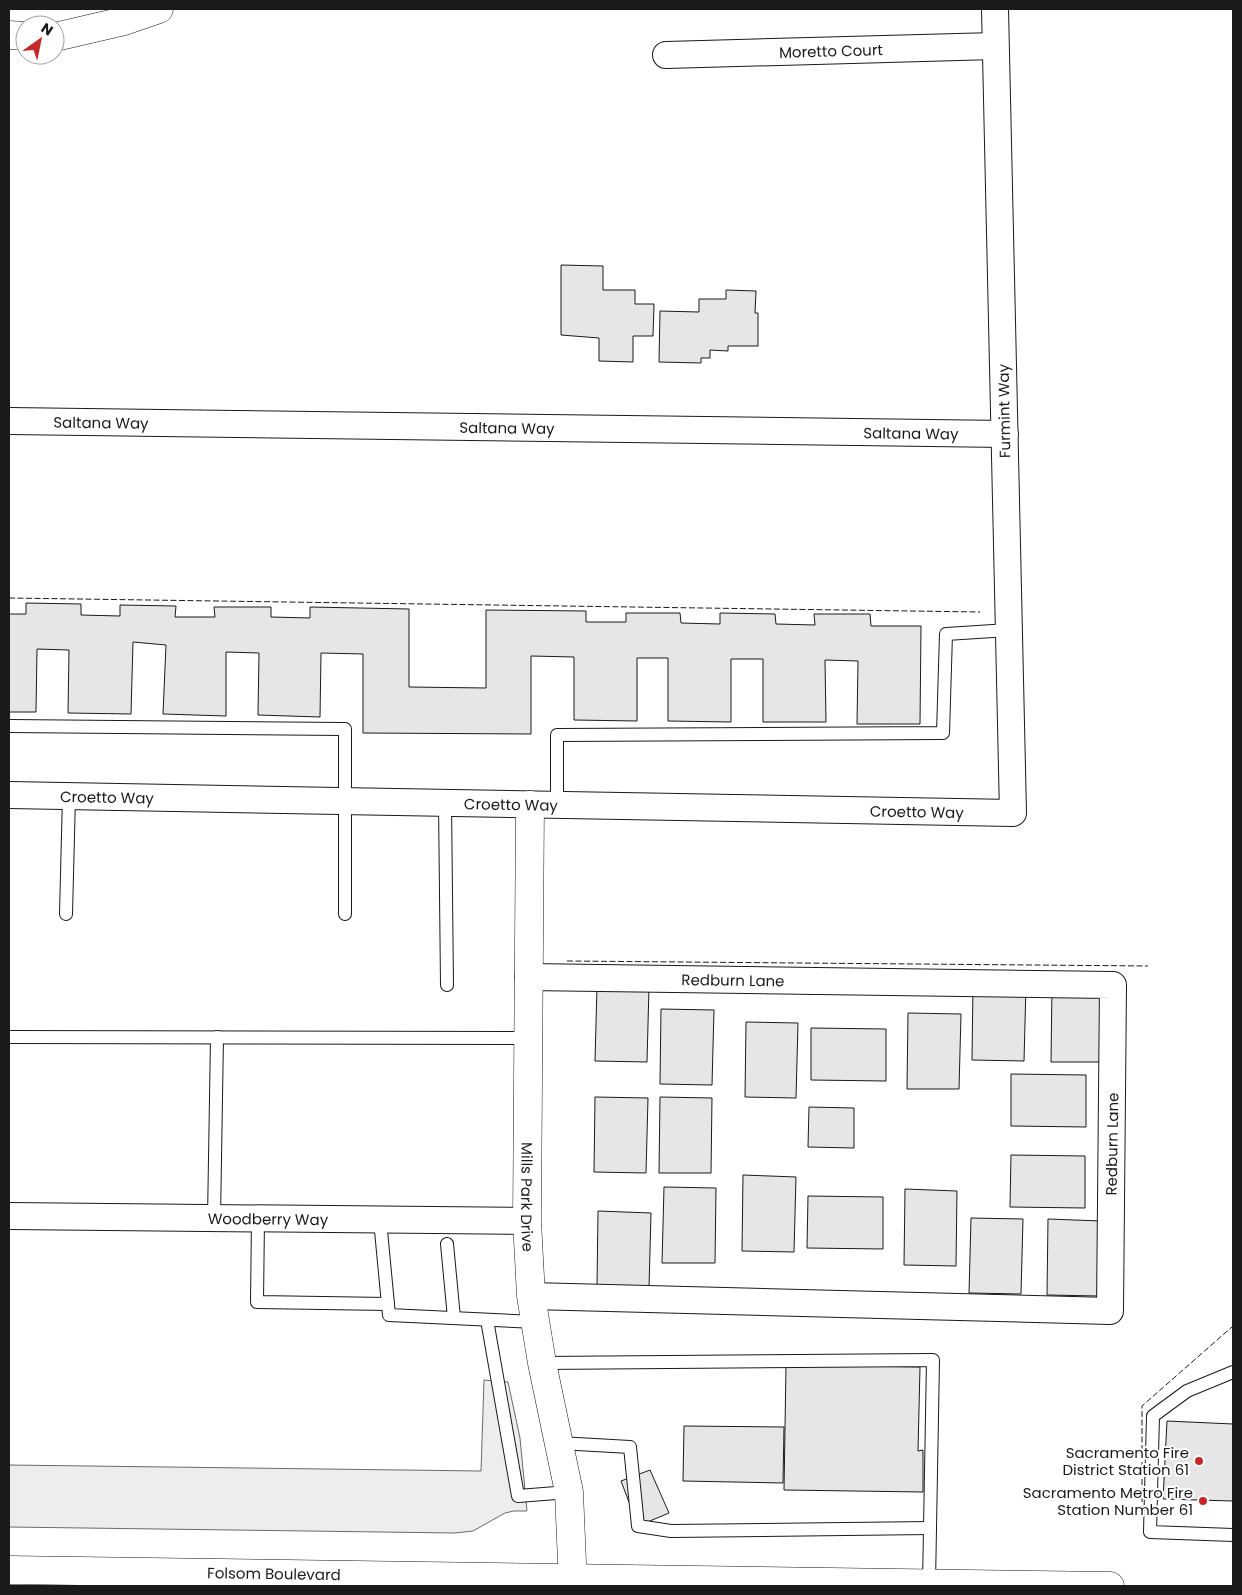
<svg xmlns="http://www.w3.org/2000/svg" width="1242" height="1595" font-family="Poppins,sans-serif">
<rect width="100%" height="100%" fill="#fff"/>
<path fill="#ededed" stroke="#6a6a6a" d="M484 1380 508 1382 520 1438 527 1511H514L505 1513 473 1531 455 1533 9 1527V1465L481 1471Z"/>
<g fill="#e6e6e6" stroke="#1a1a1a">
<path d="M561 265 603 266V290H635V304H654L653 336H633V362L599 361V338L561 335Z"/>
<path d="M726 290 756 291 755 313H758V346H728V351L710 350V358H701V363L659 362 660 311 699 312V299H726Z"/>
<path d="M26 603 81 604V615L120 616V605L176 606 175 617H215L214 607H271V617L310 618V607L409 609V687L486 688V610L586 611V622H626V613H680L681 623 720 624V613L775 614 776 624 815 625 814 614H870L871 626H921L920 724H857L858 661 825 660 826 722H763V659H731V722L668 721V658H637V721L574 720V657L531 656V734L363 733V654L321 653 320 717 258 715 259 653 226 652V716L163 714 166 645 133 642 131 714 68 713 69 650 37 649 36 712H9V614H26Z"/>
<path d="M973 984 1026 986 1024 1061 972 1060Z"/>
<path d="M597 986 649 987 647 1062 595 1061Z"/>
<path d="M1052 986 1105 987 1103 1062H1051Z"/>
<path d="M661 1009 714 1010 712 1085 660 1084Z"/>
<path d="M908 1013 961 1014 959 1089H907Z"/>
<path d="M746 1022 798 1023 796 1098 745 1097Z"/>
<path d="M811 1028 886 1029V1081L811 1080Z"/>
<path d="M1011 1074 1086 1075V1127L1011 1126Z"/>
<path d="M595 1097 648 1098 646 1173 594 1172Z"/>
<path d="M660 1097 712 1098 711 1173H659Z"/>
<path d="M809 1107 854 1108V1148L808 1147Z"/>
<path d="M1011 1155 1085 1156V1208L1010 1207Z"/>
<path d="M743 1175 796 1177 794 1252 742 1251Z"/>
<path d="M664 1187 716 1188 715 1263H662Z"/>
<path d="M905 1189 957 1191 956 1266 904 1265Z"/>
<path d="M808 1196 883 1197V1249L807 1248Z"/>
<path d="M598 1211 651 1213 649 1288 597 1287Z"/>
<path d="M971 1218 1023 1219 1021 1294 969 1293Z"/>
<path d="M1048 1219 1101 1221 1099 1296 1047 1295Z"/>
<path d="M786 1365 920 1367 918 1451 923 1450V1492L784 1490Z"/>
<path d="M1167 1421 1233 1424V1501L1163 1499Z"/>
<path d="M684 1426 784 1427 783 1483 683 1481Z"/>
<path d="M650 1470 669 1513 638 1526 621 1481Z"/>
</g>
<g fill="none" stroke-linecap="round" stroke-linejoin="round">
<defs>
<g id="service">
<path d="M9 726 345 729V914"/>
<path d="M445 803 447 985"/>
<path d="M557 805V735L943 733 946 634 1009 630"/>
<path d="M66 914 69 796"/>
<path d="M9 1037 528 1038"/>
<path d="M214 1219 217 1037"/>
<path d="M258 1219 257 1302 388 1304"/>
<path d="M380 1220 389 1315 536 1322"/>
<path d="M447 1244 454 1318"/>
<path d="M487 1320 518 1496 569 1492"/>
<path d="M542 1363 933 1360 929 1584"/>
<path d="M1233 1372 1187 1391 1153 1416 1150 1532 1233 1535"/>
<path d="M559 1443 630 1447 638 1526 671 1531 930 1528"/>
</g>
<g id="minor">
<path id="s1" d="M666 55 995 46"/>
<path id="s2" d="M9 421 1005 434"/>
<path id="s3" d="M9 795 1013 813 995 9"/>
<path id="s4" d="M528 977 1113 985 1110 1311 531 1296"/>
<path id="s5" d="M9 1216 527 1221"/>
</g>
<g id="tertiary">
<path d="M9 35 25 36"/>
<path d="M55 37 124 21 159 9"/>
<path id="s6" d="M530 805 527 1221 531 1296 542 1363 569 1492 573 1586"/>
</g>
<g id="secondary">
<path id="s7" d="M9 1570C376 1573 743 1583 1110 1586"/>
</g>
</defs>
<use href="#service" stroke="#1a1a1a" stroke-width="14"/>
<use href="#minor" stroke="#1a1a1a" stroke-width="28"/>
<use href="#tertiary" stroke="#1a1a1a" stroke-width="29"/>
<use href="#secondary" stroke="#1a1a1a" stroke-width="29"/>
<use href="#service" stroke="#fff" stroke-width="12"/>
<use href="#minor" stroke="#fff" stroke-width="26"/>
<use href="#tertiary" stroke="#fff" stroke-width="28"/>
<use href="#secondary" stroke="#fff" stroke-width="28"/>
<g stroke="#1a1a1a" stroke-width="1" stroke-dasharray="6 2.5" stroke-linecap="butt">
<path d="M9 598 980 612"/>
<path d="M567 961 1148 966"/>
<path d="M1142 1502V1406L1233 1326"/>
</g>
</g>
<g fill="#c62828" stroke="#fff" stroke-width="2">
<circle cx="1199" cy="1461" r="5"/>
<circle cx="1203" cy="1501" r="5"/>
</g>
<g text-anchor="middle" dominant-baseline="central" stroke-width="4" stroke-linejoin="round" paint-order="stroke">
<g font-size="15" fill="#1a1a1a" stroke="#fff">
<text stroke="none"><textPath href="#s1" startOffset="165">Moretto Court</textPath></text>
<text transform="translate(1004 411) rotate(-91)">Furmint Way</text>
<text stroke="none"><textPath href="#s2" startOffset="92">Saltana Way</textPath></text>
<text stroke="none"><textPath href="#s2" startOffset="498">Saltana Way</textPath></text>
<text stroke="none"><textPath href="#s2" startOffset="902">Saltana Way</textPath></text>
<text stroke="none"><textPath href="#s3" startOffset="98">Croetto Way</textPath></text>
<text stroke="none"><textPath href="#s3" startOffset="502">Croetto Way</textPath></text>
<text stroke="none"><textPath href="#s3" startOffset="908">Croetto Way</textPath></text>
<text stroke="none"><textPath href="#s4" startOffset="205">Redburn Lane</textPath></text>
<text transform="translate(1112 1144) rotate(-89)">Redburn Lane</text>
<text stroke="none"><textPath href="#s6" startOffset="392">Mills Park Drive</textPath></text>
<text stroke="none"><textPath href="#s5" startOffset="259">Woodberry Way</textPath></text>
<text stroke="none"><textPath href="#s7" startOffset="265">Folsom Boulevard</textPath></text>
</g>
<g font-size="15" fill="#1a1a1a" stroke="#fff" text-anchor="end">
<text x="1189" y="1452">Sacramento Fire<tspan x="1189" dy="17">District Station 61</tspan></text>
<text x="1193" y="1492">Sacramento Metro Fire<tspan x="1193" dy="17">Station Number 61</tspan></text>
</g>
</g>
<rect width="1242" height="1595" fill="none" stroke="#1a1a1a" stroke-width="20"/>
<g transform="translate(40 40) rotate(33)"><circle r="24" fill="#ffffff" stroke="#a3a3a3"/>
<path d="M0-4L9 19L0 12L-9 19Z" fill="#c62828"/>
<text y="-8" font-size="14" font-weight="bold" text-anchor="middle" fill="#1a1a1a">N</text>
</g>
</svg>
